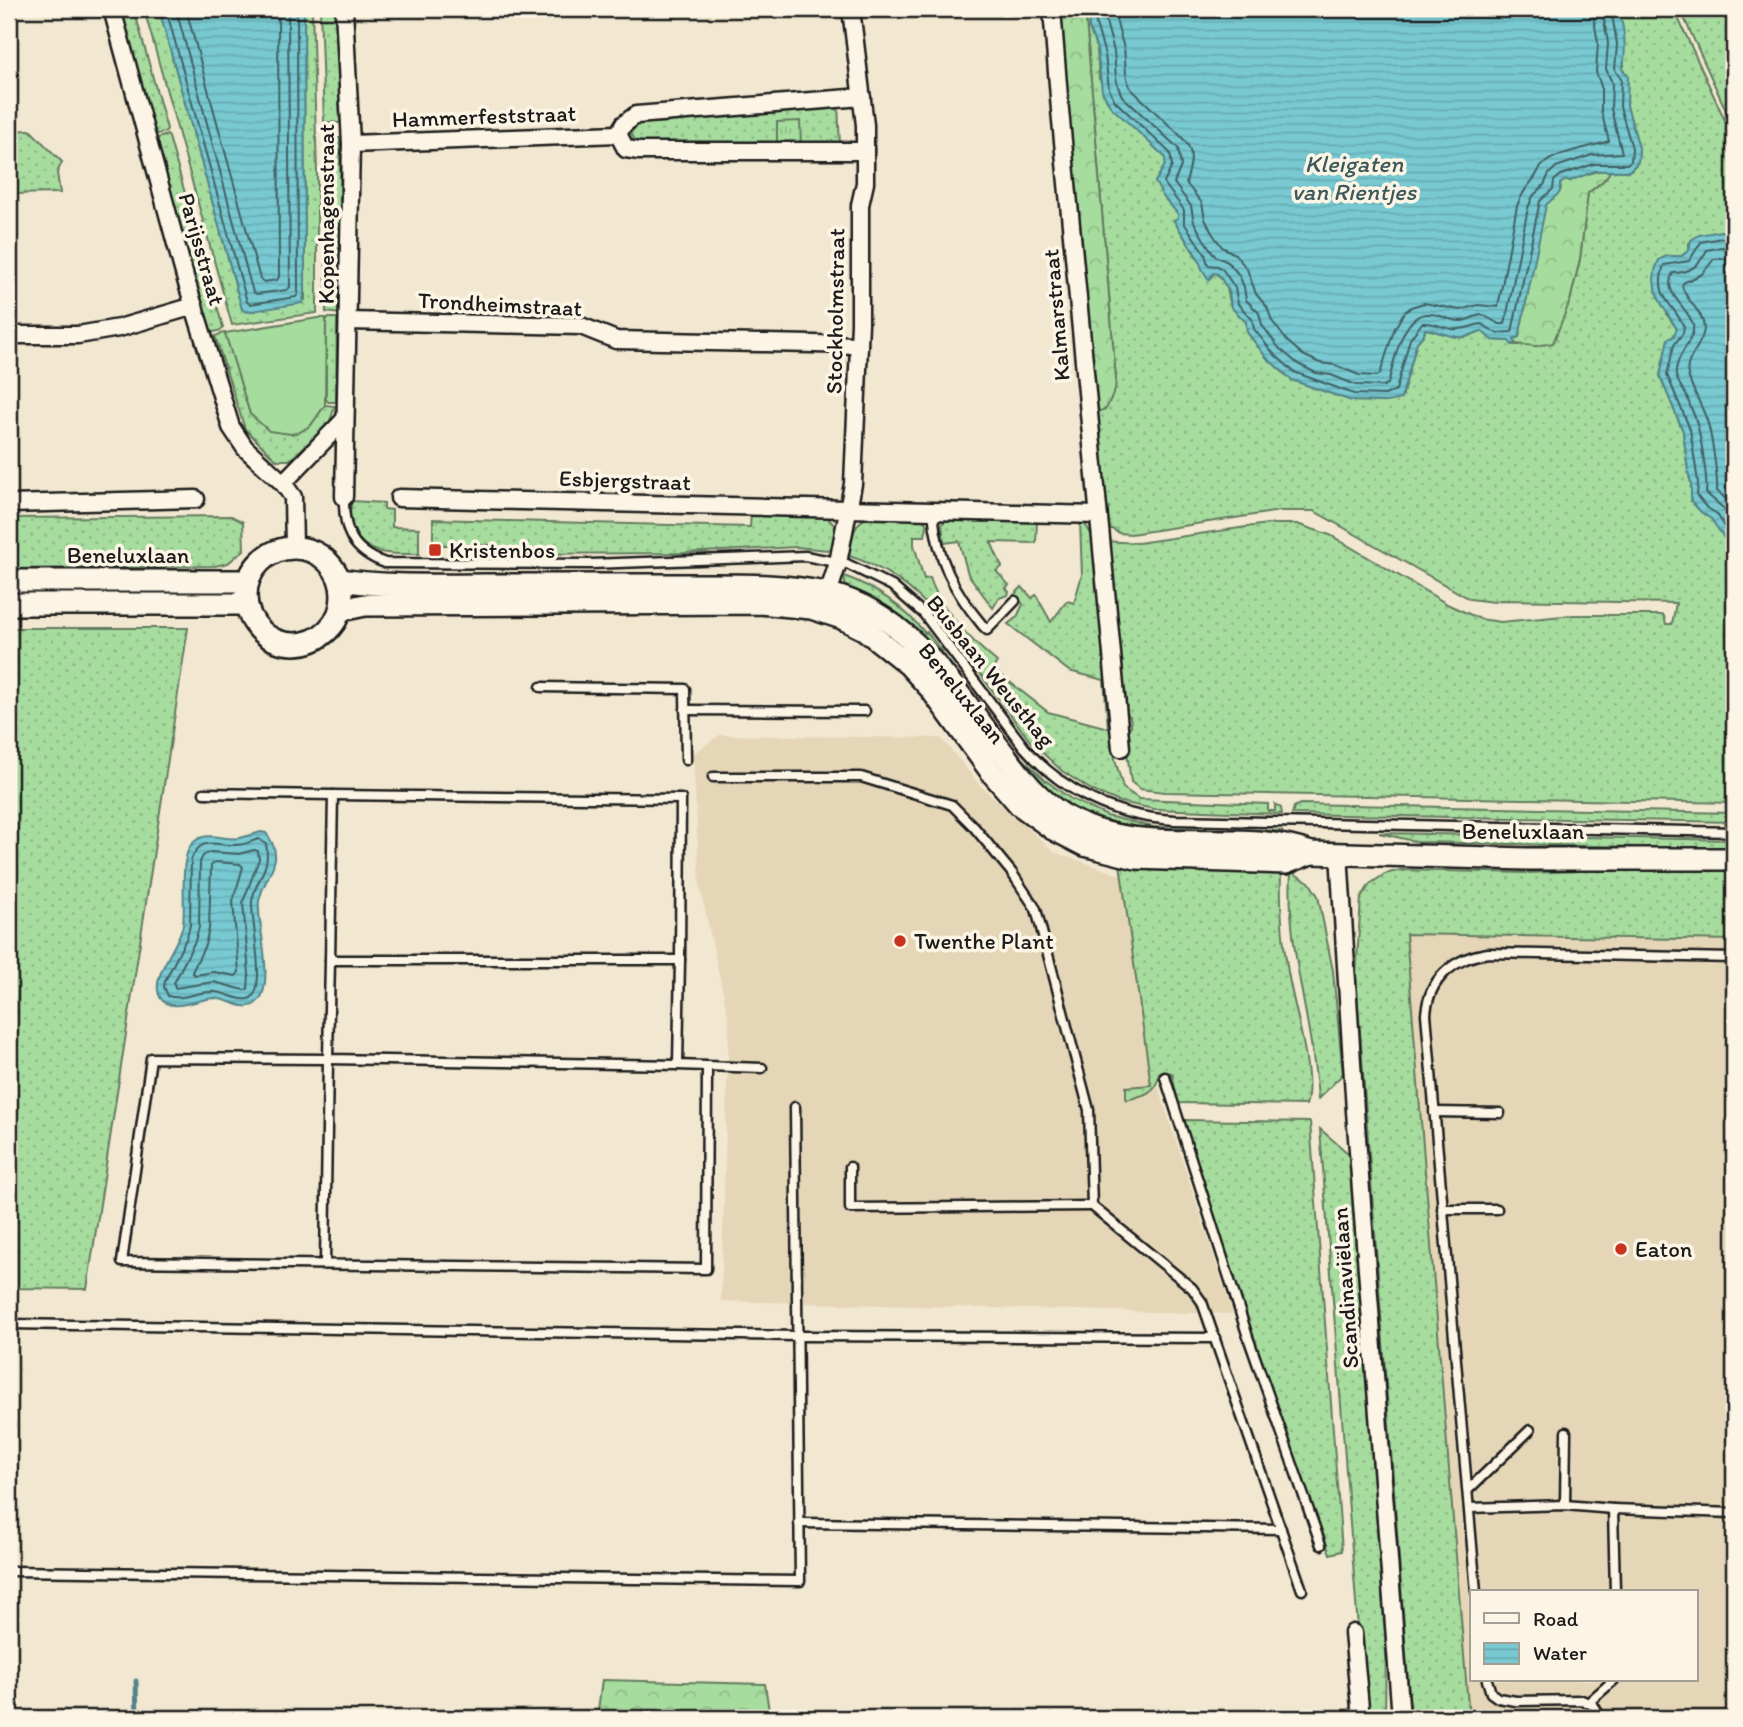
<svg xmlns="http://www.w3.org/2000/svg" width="1743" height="1727" font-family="Itim,sans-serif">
<defs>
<pattern id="grass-dots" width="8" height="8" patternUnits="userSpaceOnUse" patternTransform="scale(1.75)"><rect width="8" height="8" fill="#a7dc9f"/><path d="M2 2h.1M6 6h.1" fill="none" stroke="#8fbc88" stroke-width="1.8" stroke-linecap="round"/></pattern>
<pattern id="forest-crowns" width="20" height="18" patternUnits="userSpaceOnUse" patternTransform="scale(1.75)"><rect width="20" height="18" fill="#a7dc9f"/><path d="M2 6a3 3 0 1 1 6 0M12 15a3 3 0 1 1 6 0" fill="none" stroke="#8fbc88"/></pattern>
<pattern id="park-tufts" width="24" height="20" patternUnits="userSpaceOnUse" patternTransform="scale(1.75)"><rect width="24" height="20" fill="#a7dc9f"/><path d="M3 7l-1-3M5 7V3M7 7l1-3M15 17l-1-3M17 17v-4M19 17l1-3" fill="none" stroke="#8fbc88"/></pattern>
<pattern id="water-rules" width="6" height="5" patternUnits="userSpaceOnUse" patternTransform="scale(1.75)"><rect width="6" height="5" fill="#78c9d1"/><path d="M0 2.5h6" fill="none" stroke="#67acb3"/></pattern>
</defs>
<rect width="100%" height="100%" fill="#f2e7d0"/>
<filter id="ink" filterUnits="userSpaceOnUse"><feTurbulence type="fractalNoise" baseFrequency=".0143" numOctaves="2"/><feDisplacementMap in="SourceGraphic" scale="14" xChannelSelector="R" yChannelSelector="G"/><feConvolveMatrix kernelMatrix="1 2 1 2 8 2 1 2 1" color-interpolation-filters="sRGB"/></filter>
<g filter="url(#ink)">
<g fill="#e5d6b7" fill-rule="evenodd">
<path d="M720 735 941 738 980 785 1054 852 1123 876 1154 1074 1233 1314 721 1301 729 1020 700 887 693 754Z"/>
<path d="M1359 897 1734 899V1718H1429ZM1472 1592H1696V1680H1472Z"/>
</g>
<g fill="url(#grass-dots)" stroke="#627c5e" stroke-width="2">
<path d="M119 9H134L167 129 166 132 154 135Z"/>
<path d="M144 9H159L242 309 305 300 304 9H312L317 173V313L232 325Z"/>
<path d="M320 9H336L340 123 324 122Z"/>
<path d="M1085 9H1089V28L1097 49 1099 79 1137 130 1165 157V165L1155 182 1178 214V218L1174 220 1176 224 1210 278 1215 272 1226 284 1231 307 1246 322 1247 332 1267 358 1292 380 1352 401 1387 402 1402 397 1417 342 1424 334 1425 329C1438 330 1451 339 1465 337 1471 336 1476 332 1482 331L1492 340 1509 341 1513 345H1519L1570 301 1580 259 1588 193 1604 180 1611 170H1631L1638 162 1639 148 1627 106 1621 69 1624 66C1623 47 1625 27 1617 9H1674L1734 140V233L1721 231 1689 243V249L1682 256 1666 257 1667 315 1677 329 1673 337 1668 339 1660 376 1683 431 1688 471 1691 483V501L1701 512 1712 519 1734 552V803L1165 792 1140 789 1131 782 1124 730 1131 726 1130 716 1124 714 1104 541 1138 543 1267 524H1297L1330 535 1449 605 1480 619 1501 622 1574 615H1661L1664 616 1666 624H1672L1676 603 1501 600 1494 602 1470 599 1314 511H1280L1131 534 1119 533 1106 526 1093 413 1116 379Z"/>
<path d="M1680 9H1734V128Z"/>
<path d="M838 104 840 146 640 144 636 142 631 133 637 122Z"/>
<path d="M30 130 62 162 57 173 60 193 9 194V131Z"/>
<path d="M167 135 169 137 223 327 221 330 211 333 155 139Z"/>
<path d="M327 138H340L341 314 326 312 325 141Z"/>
<path d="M328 318H337L336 402H328L326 399V321Z"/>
<path d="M223 333 226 335 250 414 299 432 311 425 325 405 335 406 329 424 290 460H276L245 429 215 336Z"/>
<path d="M352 501 384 503V509L392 510V527L419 528V554C395 554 368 557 355 533 350 523 349 510 352 501Z"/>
<path d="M751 513 828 518 835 526 834 546 828 550 797 547 684 553 496 554 495 545H433V519L750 527Z"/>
<path d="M231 516 243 522 244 550 228 563 215 566 9 569V518Z"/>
<path d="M867 518H922L927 525 925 536H914V545L924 579 930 578C940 609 972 642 997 662L993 669 1048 712 1108 728 1104 680 1069 671 1008 624 1017 617 1023 604 1014 595 1022 587 1032 598 1036 595 1051 622 1067 601 1074 603 1082 575 1080 522 1085 524 1093 537 1115 759 1123 788 1139 799 1268 804V811H1275V804L1281 808 1282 814 1154 809 1120 802 1093 791 1062 771 1030 741 940 620C916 590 885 567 849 556 852 542 852 523 867 518Z"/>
<path d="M947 519 1037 521 1036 543 991 542 1002 567 996 571 1009 585 1006 588 1009 592 1008 595 999 598 993 608 968 574 959 541 944 543 942 524Z"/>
<path d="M844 576C877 588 903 606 925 633L927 632 1017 753 1045 780 1071 799 1107 816 1153 827 1282 831V840L1138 836 1061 806 846 590Z"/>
<path d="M9 628H188L87 1289 9 1288Z"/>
<path d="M1300 804 1734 813V822L1292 814 1294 807Z"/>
<path d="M1379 833 1734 840V849L1418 842Z"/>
<path d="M1120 864 1281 871C1280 905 1282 939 1288 972 1293 1005 1316 1076 1306 1105L1178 1103 1172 1073 1166 1072 1159 1073C1158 1093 1143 1096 1126 1100V1087L1151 1085Z"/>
<path d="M1657 868 1734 869V940L1406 934 1469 1718H1417L1410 1707 1356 977 1361 898 1370 884 1385 874 1401 870 1528 873Z"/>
<path d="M1291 872 1309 882 1318 896 1333 971 1343 1074 1318 1099C1313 1023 1286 949 1291 872Z"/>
<path d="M1182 1120 1310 1122 1342 1551 1330 1554 1248 1327Z"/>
<path d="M1320 1129 1349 1154 1386 1645 1385 1718H1367L1360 1655Z"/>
</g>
<g fill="url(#forest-crowns)" stroke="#627c5e" stroke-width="2">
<path d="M1058 9H1085L1116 379 1115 390 1106 409 1093 413Z"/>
<path d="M1605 169 1611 170 1604 180 1588 193 1580 259 1570 301 1553 343 1535 346 1516 344 1513 339 1519 337 1545 205 1561 189 1560 184 1564 181Z"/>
<path d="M602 1680 765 1684 770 1718H597Z"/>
</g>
<path fill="url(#park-tufts)" stroke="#627c5e" stroke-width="2" d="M800 121 801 145H777V122Z"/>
<path fill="#a7dc9f" stroke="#627c5e" stroke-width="2" d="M318 318H326L325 405 311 425 300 432 291 434 269 431 250 414 225 333Z"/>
<g fill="url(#water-rules)" stroke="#538489" stroke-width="2">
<path d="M159 9H304L305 284 303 303 246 312 242 309Z"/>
<path d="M1089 9H1617C1625 25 1627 53 1622 69L1628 75 1627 106 1639 148 1638 162 1629 171H1595L1570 181H1564L1560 184V192L1546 205 1519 337 1514 339 1515 343 1512 345 1509 341 1492 340 1482 331C1476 332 1471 336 1465 337 1451 339 1438 330 1425 329L1424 334 1417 342 1401 399 1387 402 1352 401 1292 380 1267 358 1247 332 1246 322 1231 307 1229 291 1218 274 1213 273 1209 280 1202 269 1198 258 1176 224 1174 220 1178 218V214L1164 198 1155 182 1165 165V157L1110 106 1102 91 1097 49 1089 28Z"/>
<path d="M1721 231 1734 233V552L1711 519 1701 512 1691 501V483L1688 471 1683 431 1660 376 1668 339 1673 337 1677 329C1664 307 1645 288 1659 260L1666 256H1682L1689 250 1691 240 1699 235Z"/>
<path d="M261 832 266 833C288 861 264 874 259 901 258 910 260 919 261 928 263 946 271 986 259 1000 248 1015 229 999 215 998 200 998 169 1015 160 997 149 977 180 945 183 924 186 904 178 854 194 842 208 830 225 841 240 838 247 836 254 834 261 832Z"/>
</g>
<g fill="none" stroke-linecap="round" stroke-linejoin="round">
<g stroke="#416164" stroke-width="2">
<path d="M166 9 242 284 247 302 250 304 296 297 298 294 297 9"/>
<path d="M176 9 250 282 253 292 257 294 287 290 290 287 288 9"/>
<path d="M186 9 260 279 264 282 277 280 279 277 278 9"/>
<path d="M1096 9V24L1105 55 1109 89 1115 101 1170 153 1172 166 1164 183 1184 210V223L1205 254 1208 265 1218 266 1223 270 1235 288 1238 304 1252 319 1254 329 1273 353 1294 372 1354 394 1385 395 1396 390 1410 339 1422 323C1434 322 1441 327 1452 329 1464 331 1472 325 1482 324L1496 333 1512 332 1540 201 1553 189 1554 181 1561 175 1594 164H1627L1631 161 1632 148 1620 107 1621 79 1615 70 1617 44 1611 9"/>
<path d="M1104 9C1105 24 1111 37 1114 52 1116 68 1114 81 1122 96L1178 148 1181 166 1174 183 1191 206 1194 222 1203 238 1215 256 1228 262 1239 275 1244 287 1246 300 1259 313 1262 325 1279 348 1298 364 1316 373 1331 375 1356 385 1383 386 1388 384C1394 363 1402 311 1430 314 1441 314 1451 322 1462 321 1470 320 1475 315 1483 315L1499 324H1505L1528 208 1533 196 1544 185 1549 174 1556 167 1592 155 1622 153 1611 109 1612 83 1606 69 1608 43 1602 9"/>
<path d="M1115 9C1115 23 1121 35 1124 49 1126 63 1124 76 1131 89 1144 101 1156 113 1168 124 1193 147 1195 150 1186 183L1202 203 1205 219 1212 233 1222 247 1235 254 1247 269 1256 294 1267 307 1272 321 1287 341 1303 355 1320 363 1335 365 1359 375 1377 376 1380 374 1394 330 1403 314 1411 307 1424 303 1460 310 1478 305 1498 307 1517 206C1521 195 1525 189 1532 181 1537 176 1538 168 1545 163 1557 152 1593 147 1609 141L1601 111V86L1596 72 1598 43 1592 9"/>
<path d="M1734 240 1721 238 1701 242 1689 261 1664 265C1653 298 1674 303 1684 327L1683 333 1674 345 1667 375 1690 429 1698 482 1697 496 1706 507 1717 514 1734 541"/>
<path d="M1734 248 1721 247 1707 250C1699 265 1691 273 1673 273 1661 294 1689 307 1693 325 1696 339 1674 356 1676 375 1677 383 1685 391 1688 399 1690 408 1695 415 1697 424 1701 438 1708 480 1706 493L1723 508 1734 526"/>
<path d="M1734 259H1714L1702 274 1683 283 1682 286C1686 302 1704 311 1704 329 1703 346 1684 358 1688 375 1690 384 1701 405 1705 415 1711 428 1718 477 1717 491L1734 506"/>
<path d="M259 839 266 844C271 871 256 877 252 901 250 918 269 995 248 999 238 1001 226 993 216 992 200 990 184 1001 168 996L164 987 165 981 187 937 190 925 191 860C201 835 215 846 236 845 244 845 252 841 259 839Z"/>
<path d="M254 850 258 851 259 859 243 902 249 974 248 989 244 990 214 982 175 988 174 983 195 941 199 927 200 862 203 856 210 852 239 854Z"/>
<path d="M215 862 240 864 243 867 233 901 239 972 236 976 214 972 195 975 192 972 205 945 209 929 211 865Z"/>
</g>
<path stroke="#538489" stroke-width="5" d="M136 1681 137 1718"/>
<defs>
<g id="service">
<path d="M344 497C343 531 352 551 385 563L591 564 805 556 847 564 892 586 924 614 1024 747C1063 792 1115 817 1175 820L1734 832"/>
<path d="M933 512C937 559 953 590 983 626L987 630 1015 601"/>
<path d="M541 687 685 689 686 760"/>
<path d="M685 710 865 711"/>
<path d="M713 777H861L952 805 974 827 1012 873 1036 909 1089 1110 1092 1206 1192 1288 1202 1302 1302 1590"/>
<path d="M204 793 333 795 330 960H680L678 1065 762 1068"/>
<path d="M333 795 681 799 680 960"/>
<path d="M330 960 328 1059 678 1065"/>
<path d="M1165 1077 1248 1337 1321 1545"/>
<path d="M1434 1112 1500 1113"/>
<path d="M850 1167V1208L1092 1206"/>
<path d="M1442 1209H1497"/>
<path d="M325 1264 328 1059 151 1058 122 1262 706 1269 707 1066"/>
<path d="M9 1324 797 1336 1215 1338"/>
<path d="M1468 1490 1530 1430"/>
<path d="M1565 1505 1566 1432"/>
<path d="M1469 1508 1565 1505 1613 1509"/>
<path d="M799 1523 1281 1529"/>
<path d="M9 1571 800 1581 795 1107"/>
<path d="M1476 1592 1426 1014C1429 978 1454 958 1488 953L1734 958"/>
<path d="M1615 1592 1613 1509 1734 1513"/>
<path d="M1487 1680 1491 1693 1498 1698 1516 1701 1582 1700 1594 1706 1601 1718"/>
<path d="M1589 1702 1614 1680"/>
</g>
<g id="minor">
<path d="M112 9 185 277 231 427 245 448 283 483"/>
<path d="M344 9 351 144 344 497"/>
<path d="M1052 9 1060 110 1121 748"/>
<path d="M618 134 626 149 639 151H865"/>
<path d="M618 134 624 124 636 115 862 97"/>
<path d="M351 144 618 134"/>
<path d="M348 321 581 326 616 340 859 345"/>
<path d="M9 335H78L119 328 194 306"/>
<path d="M399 498 1098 515"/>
<path d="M9 504 196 499"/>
<path d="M294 547 293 497 283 483 345 419"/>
<path d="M825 603 838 563 853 484 860 323V205L865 183V125L851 9"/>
<path d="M1339 853 1355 1111 1401 1718"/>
<path d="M1353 1633 1361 1718"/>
</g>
<g id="tertiary">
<circle cx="294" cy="596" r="48"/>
<path d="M340 580C388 587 437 585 485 585 550 585 614 585 679 585 729 585 780 583 829 594 913 614 958 696 1007 758 1025 782 1042 803 1068 818 1144 860 1233 825 1311 853L1527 859H1734"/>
<path d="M9 581H247"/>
<path d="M9 604H246"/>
<path d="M341 610 365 605 760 603 811 608 842 618 864 629 908 664 931 689 993 774 1020 805 1053 829 1084 845 1136 858 1286 863 1311 853"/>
</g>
</defs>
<use href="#service" stroke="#1c1c1c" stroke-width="13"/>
<use href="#minor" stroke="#1c1c1c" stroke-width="21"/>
<use href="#tertiary" stroke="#1c1c1c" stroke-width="26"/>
<use href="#service" stroke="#fcf5e5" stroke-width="8"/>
<use href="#minor" stroke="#fcf5e5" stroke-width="16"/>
<use href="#tertiary" stroke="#fcf5e5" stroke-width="21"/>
</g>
</g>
<g fill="#c8321e" stroke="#fcf5e5" stroke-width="2.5">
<rect x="428" y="543" width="14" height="14" rx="3.5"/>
<circle cx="900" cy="941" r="7"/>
<circle cx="1621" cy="1249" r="7"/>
</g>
<g text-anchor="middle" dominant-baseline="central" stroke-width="7" stroke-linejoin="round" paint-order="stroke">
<g font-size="23" fill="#1c1c1c" stroke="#fcf5e5">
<text transform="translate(484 116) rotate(-2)">Hammerfeststraat</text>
<text transform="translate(326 214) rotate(-90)">Kopenhagenstraat</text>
<text transform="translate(202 249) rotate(74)">Parijsstraat</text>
<text transform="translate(500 304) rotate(3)">Trondheimstraat</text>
<text transform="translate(835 311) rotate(-89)">Stockholmstraat</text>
<text transform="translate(1056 315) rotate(-95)">Kalmarstraat</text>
<text transform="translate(625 480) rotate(2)">Esbjergstraat</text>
<text x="128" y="555">Beneluxlaan</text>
<text transform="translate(991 671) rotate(51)">Busbaan Weusthag</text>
<text transform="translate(962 693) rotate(51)">Beneluxlaan</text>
<text x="1523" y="831">Beneluxlaan</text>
<text transform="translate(1345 1288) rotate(-94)">Scandinaviëlaan</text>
</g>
<g font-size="23" fill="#1c1c1c" stroke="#fcf5e5" text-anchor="start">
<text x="449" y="550">Kristenbos</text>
<text x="914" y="941">Twenthe Plant</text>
<text x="1635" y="1249">Eaton</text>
</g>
<g font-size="24" font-style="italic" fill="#3c595b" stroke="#fcf5e5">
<text x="1354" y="163">Kleigaten<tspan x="1354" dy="28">van Rientjes</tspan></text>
</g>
</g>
<rect width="1743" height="1727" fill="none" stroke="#fcf5e5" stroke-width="35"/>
<rect x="18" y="18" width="1708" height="1692" fill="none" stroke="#1c1c1c" stroke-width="2.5" filter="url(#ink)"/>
<rect x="1470" y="1590" width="228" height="91" fill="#fcf5e5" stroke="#a29e95" stroke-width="2"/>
<rect x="1484" y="1613" width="35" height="10" fill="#fcf5e5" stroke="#a29e95" stroke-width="2"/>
<text x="1533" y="1626" font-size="21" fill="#1c1c1c">Road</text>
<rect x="1484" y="1643" width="35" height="21" fill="url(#water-rules)" stroke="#a29e95" stroke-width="2"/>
<text x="1533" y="1660" font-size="21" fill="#1c1c1c">Water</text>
</svg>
